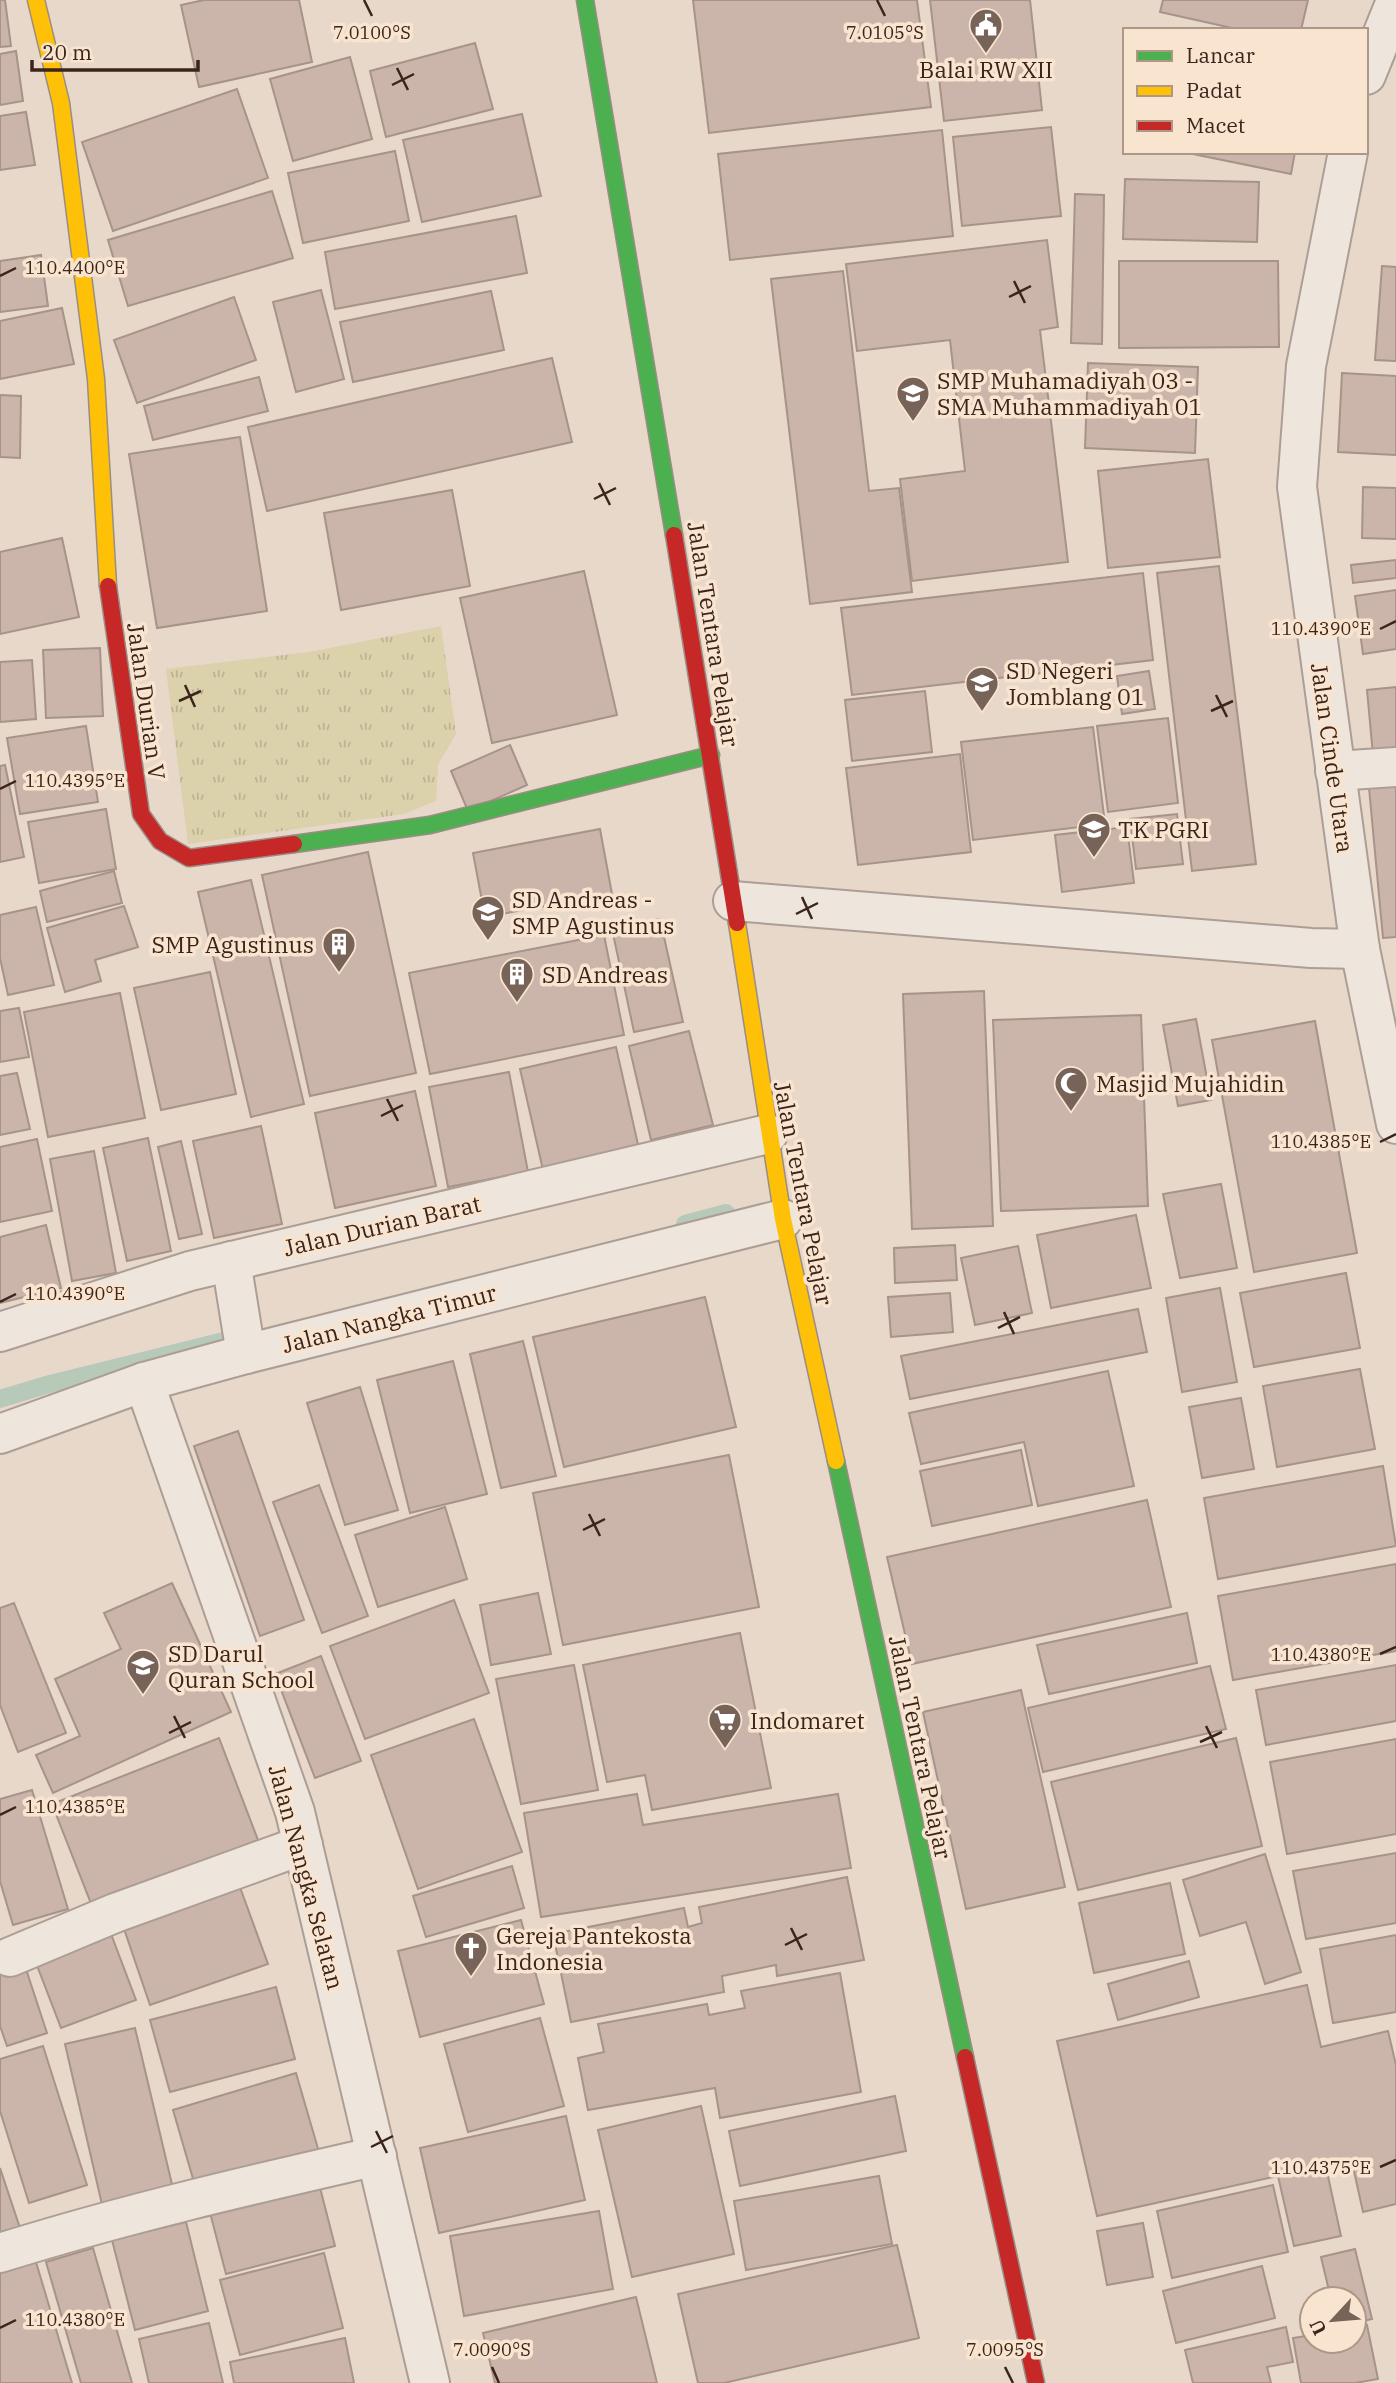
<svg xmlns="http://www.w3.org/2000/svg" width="1396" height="2383" font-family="'IBM Plex Serif',serif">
<defs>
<pattern id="grass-tufts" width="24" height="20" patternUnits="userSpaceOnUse" patternTransform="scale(1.75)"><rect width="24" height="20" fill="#dbd1ab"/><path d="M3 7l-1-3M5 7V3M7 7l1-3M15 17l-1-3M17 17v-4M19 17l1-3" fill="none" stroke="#bdb393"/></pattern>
</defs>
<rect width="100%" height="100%" fill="#e7d8ca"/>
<path fill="url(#grass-tufts)" d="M441 626 456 734 438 765 436 801 404 814 188 844 166 669 309 652Z"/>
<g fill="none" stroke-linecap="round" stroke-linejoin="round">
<g stroke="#b7caba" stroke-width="18">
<path d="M685 1224 726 1213"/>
<path d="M0 1399 46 1385 224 1341"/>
</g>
</g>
<g fill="#cbb5ab" stroke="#a79389" stroke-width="2">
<path d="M0 0H5L11 46 0 47Z"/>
<path d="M204 0H299L312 62 199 87 181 5Z"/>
<path d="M693 0H917L931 107 709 133Z"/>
<path d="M930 0H1030L1042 110 944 121Z"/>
<path d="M1163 0H1308L1301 30H1241L1160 12Z"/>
<path d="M475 43 493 109 386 137 370 71Z"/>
<path d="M16 51 23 101 0 105V54Z"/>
<path d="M350 57 372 139 293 161 270 79Z"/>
<path d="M237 89 268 178 113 231 82 142Z"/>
<path d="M26 112 35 165 0 170V116Z"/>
<path d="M522 114 541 196 422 222 403 140Z"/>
<path d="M1051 127 1061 216 962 226 953 137Z"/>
<path d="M942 130 953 236 730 260 718 154Z"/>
<path d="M395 151 409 221 303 243 288 173Z"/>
<path d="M1183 152H1295L1291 174Z"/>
<path d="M1125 179 1259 182 1257 242 1123 239Z"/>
<path d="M272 191 293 258 128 306 108 240Z"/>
<path d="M1075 194 1104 195 1102 344 1071 343Z"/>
<path d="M516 216 527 273 335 309 325 252Z"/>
<path d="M1047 240 1058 327 1040 330 1068 562 912 581 900 479 965 471 950 340 857 351 846 264Z"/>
<path d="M41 255 48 306 0 312V261Z"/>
<path d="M1119 261H1278L1279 347 1119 348Z"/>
<path d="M1382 266 1396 267V361L1375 360Z"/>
<path d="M843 271 869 491 899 488 912 592 810 604 771 279Z"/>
<path d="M321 290 344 379 296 392 273 302Z"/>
<path d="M491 291 504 350 353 382 340 322Z"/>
<path d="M234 297 256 360 137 403 114 340Z"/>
<path d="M62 308 74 364 0 379V321Z"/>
<path d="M552 358 572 442 267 511 248 427Z"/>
<path d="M1088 363 1198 367 1195 453 1085 448Z"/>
<path d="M1342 373 1396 376V455L1338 452Z"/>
<path d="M259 377 268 411 153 440 144 406Z"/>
<path d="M0 395 21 396 20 458 0 457Z"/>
<path d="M240 437 267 611 157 628 129 454Z"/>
<path d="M1208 459 1220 557 1108 568 1098 471Z"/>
<path d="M1363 487 1396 488V539L1362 538Z"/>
<path d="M452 490 470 586 341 610 324 513Z"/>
<path d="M62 538 79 617 0 634V552Z"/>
<path d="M1396 560V578L1353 583 1351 565Z"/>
<path d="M1219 566 1256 864 1192 871 1157 573Z"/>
<path d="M584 571 617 715 492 743 460 598Z"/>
<path d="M1143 573 1153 660 852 695 841 608Z"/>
<path d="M1396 590V649L1363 654 1355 596Z"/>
<path d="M100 648 103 716 46 718 43 650Z"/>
<path d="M32 660 36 719 0 722V662Z"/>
<path d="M1149 671 1155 709 1122 714 1117 676Z"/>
<path d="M1396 687V753L1373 755 1367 690Z"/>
<path d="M925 691 932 752 852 761 845 700Z"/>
<path d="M1168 718 1178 803 1108 812 1097 726Z"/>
<path d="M86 726 98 802 20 814 7 738Z"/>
<path d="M1093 727 1105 824 973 840 961 742Z"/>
<path d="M510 745 527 785 468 811 451 771Z"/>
<path d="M960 754 971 852 858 865 846 768Z"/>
<path d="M5 765 24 857 0 862V766Z"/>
<path d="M1396 786V937L1383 938 1369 788Z"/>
<path d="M106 809 116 869 39 883 28 822Z"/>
<path d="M1177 814 1183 864 1136 869 1130 819Z"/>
<path d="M1127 827 1134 883 1062 892 1055 835Z"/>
<path d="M600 829 612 894 485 917 473 853Z"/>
<path d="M368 852 416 1073 310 1096 262 875Z"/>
<path d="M114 871 122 903 47 922 40 891Z"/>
<path d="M251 880 304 1104 251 1117 198 892Z"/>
<path d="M124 906 138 947 95 960 101 981 65 992 47 928Z"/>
<path d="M36 907 54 985 8 995 0 958V915Z"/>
<path d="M660 919 683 1022 634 1032 612 929Z"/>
<path d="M604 935 624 1035 430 1074 409 973Z"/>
<path d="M210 972 236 1094 161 1110 134 988Z"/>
<path d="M984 991 993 1226 912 1229 903 994Z"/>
<path d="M120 993 145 1118 48 1137 24 1012Z"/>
<path d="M19 1008 29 1057 0 1062V1011Z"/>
<path d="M1141 1015 1148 1206 1001 1211 993 1020Z"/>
<path d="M1196 1019 1211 1100 1178 1106 1163 1025Z"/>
<path d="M1315 1021 1357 1253 1254 1272 1212 1040Z"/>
<path d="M689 1031 713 1125 651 1140 629 1046Z"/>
<path d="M616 1047 639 1149 543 1170 520 1069Z"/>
<path d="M509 1072 528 1172 448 1187 429 1087Z"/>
<path d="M17 1073 30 1129 0 1135V1076Z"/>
<path d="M415 1091 436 1186 335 1208 315 1113Z"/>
<path d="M261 1126 282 1224 214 1238 193 1141Z"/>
<path d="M148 1138 171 1251 127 1261 103 1148Z"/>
<path d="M37 1139 52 1211 0 1222V1147Z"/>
<path d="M181 1141 202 1234 179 1239 158 1147Z"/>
<path d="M94 1151 116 1273 72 1281 50 1159Z"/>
<path d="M1221 1184 1237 1268 1180 1278 1163 1194Z"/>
<path d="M1136 1215 1151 1288 1051 1308 1037 1235Z"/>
<path d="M46 1225 61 1288 0 1303V1237Z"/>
<path d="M955 1245 957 1280 895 1283 894 1248Z"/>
<path d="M1018 1246 1032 1313 975 1325 961 1258Z"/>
<path d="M1346 1273 1360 1348 1254 1367 1240 1293Z"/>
<path d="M1220 1288 1237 1382 1182 1392 1166 1298Z"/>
<path d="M950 1293 953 1332 891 1337 888 1297Z"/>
<path d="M705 1297 736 1427 564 1467 533 1337Z"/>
<path d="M1138 1309 1147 1352 910 1399 901 1356Z"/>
<path d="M523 1341 556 1476 501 1488 470 1354Z"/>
<path d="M453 1361 487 1494 410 1513 377 1380Z"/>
<path d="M1360 1369 1375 1449 1277 1467 1263 1386Z"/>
<path d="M1108 1371 1134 1486 1038 1506 1024 1442 921 1464 909 1413Z"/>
<path d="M360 1387 398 1510 345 1525 307 1403Z"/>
<path d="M1241 1398 1254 1469 1202 1478 1189 1407Z"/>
<path d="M238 1431 304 1620 260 1636 194 1446Z"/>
<path d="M1021 1450 1032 1505 932 1526 920 1471Z"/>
<path d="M729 1455 759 1607 563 1645 533 1493Z"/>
<path d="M1383 1466 1396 1546 1218 1579 1204 1498Z"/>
<path d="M319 1485 368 1616 322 1633 273 1502Z"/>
<path d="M1147 1500 1171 1607 912 1664 887 1557Z"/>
<path d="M445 1507 467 1579 378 1607 355 1535Z"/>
<path d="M1396 1564V1651L1233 1680 1218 1596Z"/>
<path d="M172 1583 231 1712 53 1793 36 1755 80 1736 55 1679 121 1649 104 1613Z"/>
<path d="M538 1593 551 1654 491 1665 480 1605Z"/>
<path d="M454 1600 489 1693 365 1739 330 1646Z"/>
<path d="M14 1603 66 1733 18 1752 0 1705V1608Z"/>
<path d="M1187 1613 1197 1663 1049 1694 1037 1645Z"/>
<path d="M740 1633 771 1788 652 1810 645 1775 607 1782 583 1665Z"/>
<path d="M321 1656 361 1761 315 1778 275 1674Z"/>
<path d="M574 1665 598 1790 521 1804 496 1679Z"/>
<path d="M1396 1665V1721L1266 1745 1256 1690Z"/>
<path d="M1210 1666 1226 1729 1043 1772 1028 1708Z"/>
<path d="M1021 1690 1065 1887 966 1909 923 1712Z"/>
<path d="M474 1719 522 1852 418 1889 371 1755Z"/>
<path d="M219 1738 258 1840 92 1906 52 1804Z"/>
<path d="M1236 1738 1262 1846 1078 1890 1051 1782Z"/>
<path d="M1396 1739V1834L1287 1854 1270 1762Z"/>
<path d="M32 1790 68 1909 13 1925 0 1881V1799Z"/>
<path d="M637 1794 643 1825 838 1794 851 1868 541 1917 524 1813Z"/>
<path d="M1396 1853V1923L1306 1939 1293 1871Z"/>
<path d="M1265 1854 1301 1972 1265 1984 1246 1922 1200 1936 1183 1880Z"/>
<path d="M512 1866 524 1908 426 1937 413 1896Z"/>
<path d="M847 1877 864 1960 777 1976 776 1965 722 1976 724 1992 571 2022 553 1934 684 1908 688 1927 702 1923 699 1907Z"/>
<path d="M237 1879 268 1964 150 2005 121 1920Z"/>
<path d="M1170 1883 1185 1954 1094 1973 1079 1903Z"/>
<path d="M521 1920 544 2004 420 2037 398 1951Z"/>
<path d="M108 1926 136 2000 61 2028 33 1955Z"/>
<path d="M1396 1935V2012L1333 2023 1320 1949Z"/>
<path d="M1189 1961 1199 1997 1118 2020 1108 1984Z"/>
<path d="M25 1966 47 2033 7 2046 0 2026V1975Z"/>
<path d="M840 1973 861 2092 720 2118 715 2088 588 2110 578 2058 604 2052 598 2024 707 2004 709 2015 745 2008 741 1991Z"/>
<path d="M1307 1985 1321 2047 1388 2031 1396 2065V2204L1363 2212 1352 2162 1326 2167 1341 2236 1294 2246 1278 2176 1097 2216 1057 2041Z"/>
<path d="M276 1987 295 2059 170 2092 150 2020Z"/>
<path d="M540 2018 564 2106 468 2132 444 2044Z"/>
<path d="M135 2028 175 2197 104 2213 65 2044Z"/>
<path d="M43 2046 87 2185 29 2203 0 2111V2059Z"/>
<path d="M296 2073 319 2152 196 2189 173 2110Z"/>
<path d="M895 2096 906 2151 740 2186 729 2131Z"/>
<path d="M701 2106 734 2254 632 2277 598 2130Z"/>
<path d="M566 2116 585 2200 439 2233 420 2148Z"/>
<path d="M0 2168 22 2234 0 2241Z"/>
<path d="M317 2176 335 2246 226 2274 208 2205Z"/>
<path d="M879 2176 892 2244 746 2270 734 2201Z"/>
<path d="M1273 2185 1288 2252 1172 2278 1157 2211Z"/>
<path d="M599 2211 613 2289 464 2316 450 2236Z"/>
<path d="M186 2222 208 2311 135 2330 112 2240Z"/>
<path d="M1143 2223 1153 2277 1107 2285 1097 2231Z"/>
<path d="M897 2245 919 2338 724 2383H698L678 2294Z"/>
<path d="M93 2248 132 2383H81L46 2262Z"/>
<path d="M1355 2249 1372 2319 1354 2323V2299H1331L1321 2257Z"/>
<path d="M33 2252 72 2383H0V2262Z"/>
<path d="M324 2253 343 2328 240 2355 220 2280Z"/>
<path d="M1262 2266 1275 2318 1176 2343 1163 2291Z"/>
<path d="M636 2297 657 2383H495L483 2333Z"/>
<path d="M209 2323 223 2383H149L139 2339Z"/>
<path d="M1367 2325 1378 2379 1355 2383H1301L1293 2338 1312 2335V2341H1354V2327Z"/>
<path d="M1286 2327 1293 2362 1267 2367 1271 2383H1193L1185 2350Z"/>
<path d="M345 2338 354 2383H234L230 2362Z"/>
</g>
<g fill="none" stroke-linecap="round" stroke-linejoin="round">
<defs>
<g id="street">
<path d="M1366 75 1396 1"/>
<path d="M1348 152 1306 366 1297 487 1360 949 1396 1124"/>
<path d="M1335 771 1396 767"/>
<path d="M733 901 1311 948 1360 949"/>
<path d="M231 1261 246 1354"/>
<path d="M0 1332 190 1271 768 1134"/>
<path d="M144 1382 295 1812 430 2383"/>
<path d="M0 1434 144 1382 246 1354 783 1219"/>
<path d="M10 1957 115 1913 303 1845"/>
<path d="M0 2253C124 2214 250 2185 377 2156"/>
</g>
<g id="fast">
<path d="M585 0 674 535"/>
<path d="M294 844 430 825 711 755"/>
<path d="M836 1461 965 2057"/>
</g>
<g id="slow">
<path d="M36 0 61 103 96 379 108 586"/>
<path d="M737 923 783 1219 836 1461"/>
</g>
<g id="jam">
<path d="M674 535 737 923"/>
<path d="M108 586 141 814 160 841 189 858 294 844"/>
<path d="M965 2057 1036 2383"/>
</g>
</defs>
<use href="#street" stroke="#ac9e94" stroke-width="42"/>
<use href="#fast" stroke="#9b8d84" stroke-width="19"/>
<use href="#slow" stroke="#9b8d84" stroke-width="19"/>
<use href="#jam" stroke="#9b8d84" stroke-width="19"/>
<use href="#street" stroke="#eee5dd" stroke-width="38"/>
<use href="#fast" stroke="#4caf50" stroke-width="16"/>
<use href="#slow" stroke="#ffc107" stroke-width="16"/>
<use href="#jam" stroke="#c62828" stroke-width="16"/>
</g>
<path fill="none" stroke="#3b241b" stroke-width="2.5" d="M364 0 372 16M877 0 885 16M397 68 408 90M392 85 414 74M0 276 16 268M1014 281 1025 303M1009 297 1031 286M599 483 610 505M594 499 616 488M1380 629 1396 621M185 685 195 707M1216 695 1227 717M179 701 201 691M1211 711 1233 701M0 789 16 781M802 897 812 919M796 914 818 903M387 1099 398 1121M381 1116 403 1105M1380 1142 1396 1134M0 1302 16 1294M1004 1312 1014 1334M998 1328 1020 1317M589 1514 600 1536M583 1530 605 1519M1380 1654 1396 1647M174 1716 185 1738M1206 1726 1217 1748M169 1733 191 1722M1200 1742 1222 1732M0 1815 16 1807M791 1928 802 1950M785 1945 807 1934M376 2131 387 2153M371 2147 393 2136M1380 2167 1396 2160M0 2328 16 2320M492 2367 499 2383M1005 2367 1013 2383"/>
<defs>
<symbol id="civic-pin" viewBox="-11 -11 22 30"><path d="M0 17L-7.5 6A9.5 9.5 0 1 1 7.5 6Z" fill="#776358" stroke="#f9e4cf"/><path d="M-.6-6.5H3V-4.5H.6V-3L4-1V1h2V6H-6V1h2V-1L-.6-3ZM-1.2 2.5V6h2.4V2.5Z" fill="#fff"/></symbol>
<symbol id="school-pin" viewBox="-11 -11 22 30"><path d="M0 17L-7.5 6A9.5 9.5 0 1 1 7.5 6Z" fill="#776358" stroke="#f9e4cf"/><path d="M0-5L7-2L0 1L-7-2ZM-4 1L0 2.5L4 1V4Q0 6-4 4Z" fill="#fff"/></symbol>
<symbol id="building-pin" viewBox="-11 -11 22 30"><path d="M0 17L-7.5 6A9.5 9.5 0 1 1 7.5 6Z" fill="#776358" stroke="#f9e4cf"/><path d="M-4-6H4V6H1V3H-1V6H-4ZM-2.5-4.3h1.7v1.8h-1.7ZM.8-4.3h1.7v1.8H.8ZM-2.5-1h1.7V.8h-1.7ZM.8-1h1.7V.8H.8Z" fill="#fff"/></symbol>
<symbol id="mosque-pin" viewBox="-11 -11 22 30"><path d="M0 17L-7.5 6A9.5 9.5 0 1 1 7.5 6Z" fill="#776358" stroke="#f9e4cf"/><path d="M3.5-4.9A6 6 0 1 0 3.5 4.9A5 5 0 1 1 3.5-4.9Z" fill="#fff"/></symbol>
<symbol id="supermarket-pin" viewBox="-11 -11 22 30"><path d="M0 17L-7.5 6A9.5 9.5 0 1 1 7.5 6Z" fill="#776358" stroke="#f9e4cf"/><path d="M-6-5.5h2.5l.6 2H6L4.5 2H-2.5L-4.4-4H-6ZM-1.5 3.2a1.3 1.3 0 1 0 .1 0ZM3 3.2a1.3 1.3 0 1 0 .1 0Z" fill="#fff"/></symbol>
<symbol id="church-pin" viewBox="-11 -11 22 30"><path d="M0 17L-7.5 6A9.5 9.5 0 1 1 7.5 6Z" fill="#776358" stroke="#f9e4cf"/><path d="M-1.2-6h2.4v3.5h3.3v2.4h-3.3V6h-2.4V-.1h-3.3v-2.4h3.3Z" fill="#fff"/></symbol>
</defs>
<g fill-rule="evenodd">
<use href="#civic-pin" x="967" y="6" width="38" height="52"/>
<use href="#school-pin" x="894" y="374" width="38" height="52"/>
<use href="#school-pin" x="963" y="664" width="38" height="52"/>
<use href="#school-pin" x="1075" y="810" width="38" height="52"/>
<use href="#school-pin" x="469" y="893" width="38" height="52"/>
<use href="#building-pin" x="320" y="925" width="38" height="52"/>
<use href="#building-pin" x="498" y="955" width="38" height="52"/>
<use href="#mosque-pin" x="1052" y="1064" width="38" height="52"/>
<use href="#school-pin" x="124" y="1647" width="38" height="52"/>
<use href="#supermarket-pin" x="706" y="1701" width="38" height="52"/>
<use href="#church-pin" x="452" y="1929" width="38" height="52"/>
</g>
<g text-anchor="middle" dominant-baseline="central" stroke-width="7" stroke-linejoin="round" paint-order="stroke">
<g font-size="23" fill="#3b241b" stroke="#f9e4cf" text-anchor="start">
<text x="986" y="69" text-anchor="middle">Balai RW XII</text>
<text x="937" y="380">SMP Muhamadiyah 03 -<tspan x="937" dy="26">SMA Muhammadiyah 01</tspan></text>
<text x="1006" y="670">SD Negeri<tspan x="1006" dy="26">Jomblang 01</tspan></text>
<text x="1118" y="829">TK PGRI</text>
<text x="512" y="899">SD Andreas -<tspan x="512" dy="26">SMP Agustinus</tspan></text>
<text x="314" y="944" text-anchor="end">SMP Agustinus</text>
<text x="542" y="974">SD Andreas</text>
<text x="1096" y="1083">Masjid Mujahidin</text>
<text x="168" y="1653">SD Darul<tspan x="168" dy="26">Quran School</tspan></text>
<text x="750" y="1720">Indomaret</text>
<text x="496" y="1935">Gereja Pantekosta<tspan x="496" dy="26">Indonesia</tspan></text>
</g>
<g font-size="23" fill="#3b241b" stroke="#f9e4cf">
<text transform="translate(714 634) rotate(81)">Jalan Tentara Pelajar</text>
<text transform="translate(147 701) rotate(82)">Jalan Durian V</text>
<text transform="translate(1333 758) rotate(82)">Jalan Cinde Utara</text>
<text transform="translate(804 1193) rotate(79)">Jalan Tentara Pelajar</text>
<text transform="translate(382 1225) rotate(-13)">Jalan Durian Barat</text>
<text transform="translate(389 1318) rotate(-14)">Jalan Nangka Timur</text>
<text transform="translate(921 1747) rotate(78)">Jalan Tentara Pelajar</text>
<text transform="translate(307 1877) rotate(75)">Jalan Nangka Selatan</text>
</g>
</g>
<g font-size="18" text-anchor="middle" fill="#3b241b" stroke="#f9e4cf" stroke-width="7" stroke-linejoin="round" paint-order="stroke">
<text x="372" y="39">7.0100°S</text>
<text x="885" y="39">7.0105°S</text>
<text x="75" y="274">110.4400°E</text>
<text x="1321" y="635">110.4390°E</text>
<text x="75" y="787">110.4395°E</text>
<text x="1321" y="1148">110.4385°E</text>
<text x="75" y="1300">110.4390°E</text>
<text x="1321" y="1661">110.4380°E</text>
<text x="75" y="1813">110.4385°E</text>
<text x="1321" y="2174">110.4375°E</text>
<text x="75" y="2326">110.4380°E</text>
<text x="492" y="2356">7.0090°S</text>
<text x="1005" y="2356">7.0095°S</text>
</g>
<rect x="1123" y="28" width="245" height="126" fill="#f9e4cf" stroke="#ad9787" stroke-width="2"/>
<rect x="1137" y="51" width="35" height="10" fill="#4caf50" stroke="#ad9787" stroke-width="2"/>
<text x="1186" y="63" font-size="21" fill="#3b241b">Lancar</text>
<rect x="1137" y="86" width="35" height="10" fill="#ffc107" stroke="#ad9787" stroke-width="2"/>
<text x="1186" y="98" font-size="21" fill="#3b241b">Padat</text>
<rect x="1137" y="121" width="35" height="10" fill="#c62828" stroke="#ad9787" stroke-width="2"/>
<text x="1186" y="133" font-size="21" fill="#3b241b">Macet</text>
<g transform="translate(1333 2320) rotate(244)"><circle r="33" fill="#f9e4cf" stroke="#ad9787" stroke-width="2"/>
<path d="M0-5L12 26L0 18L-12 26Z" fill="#776358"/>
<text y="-10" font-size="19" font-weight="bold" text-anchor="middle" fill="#3b241b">U</text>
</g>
<path d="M32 60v10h166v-10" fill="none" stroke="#3b241b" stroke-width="3.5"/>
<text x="42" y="60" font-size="21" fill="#3b241b" stroke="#f9e4cf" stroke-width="5" paint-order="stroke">20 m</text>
</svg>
